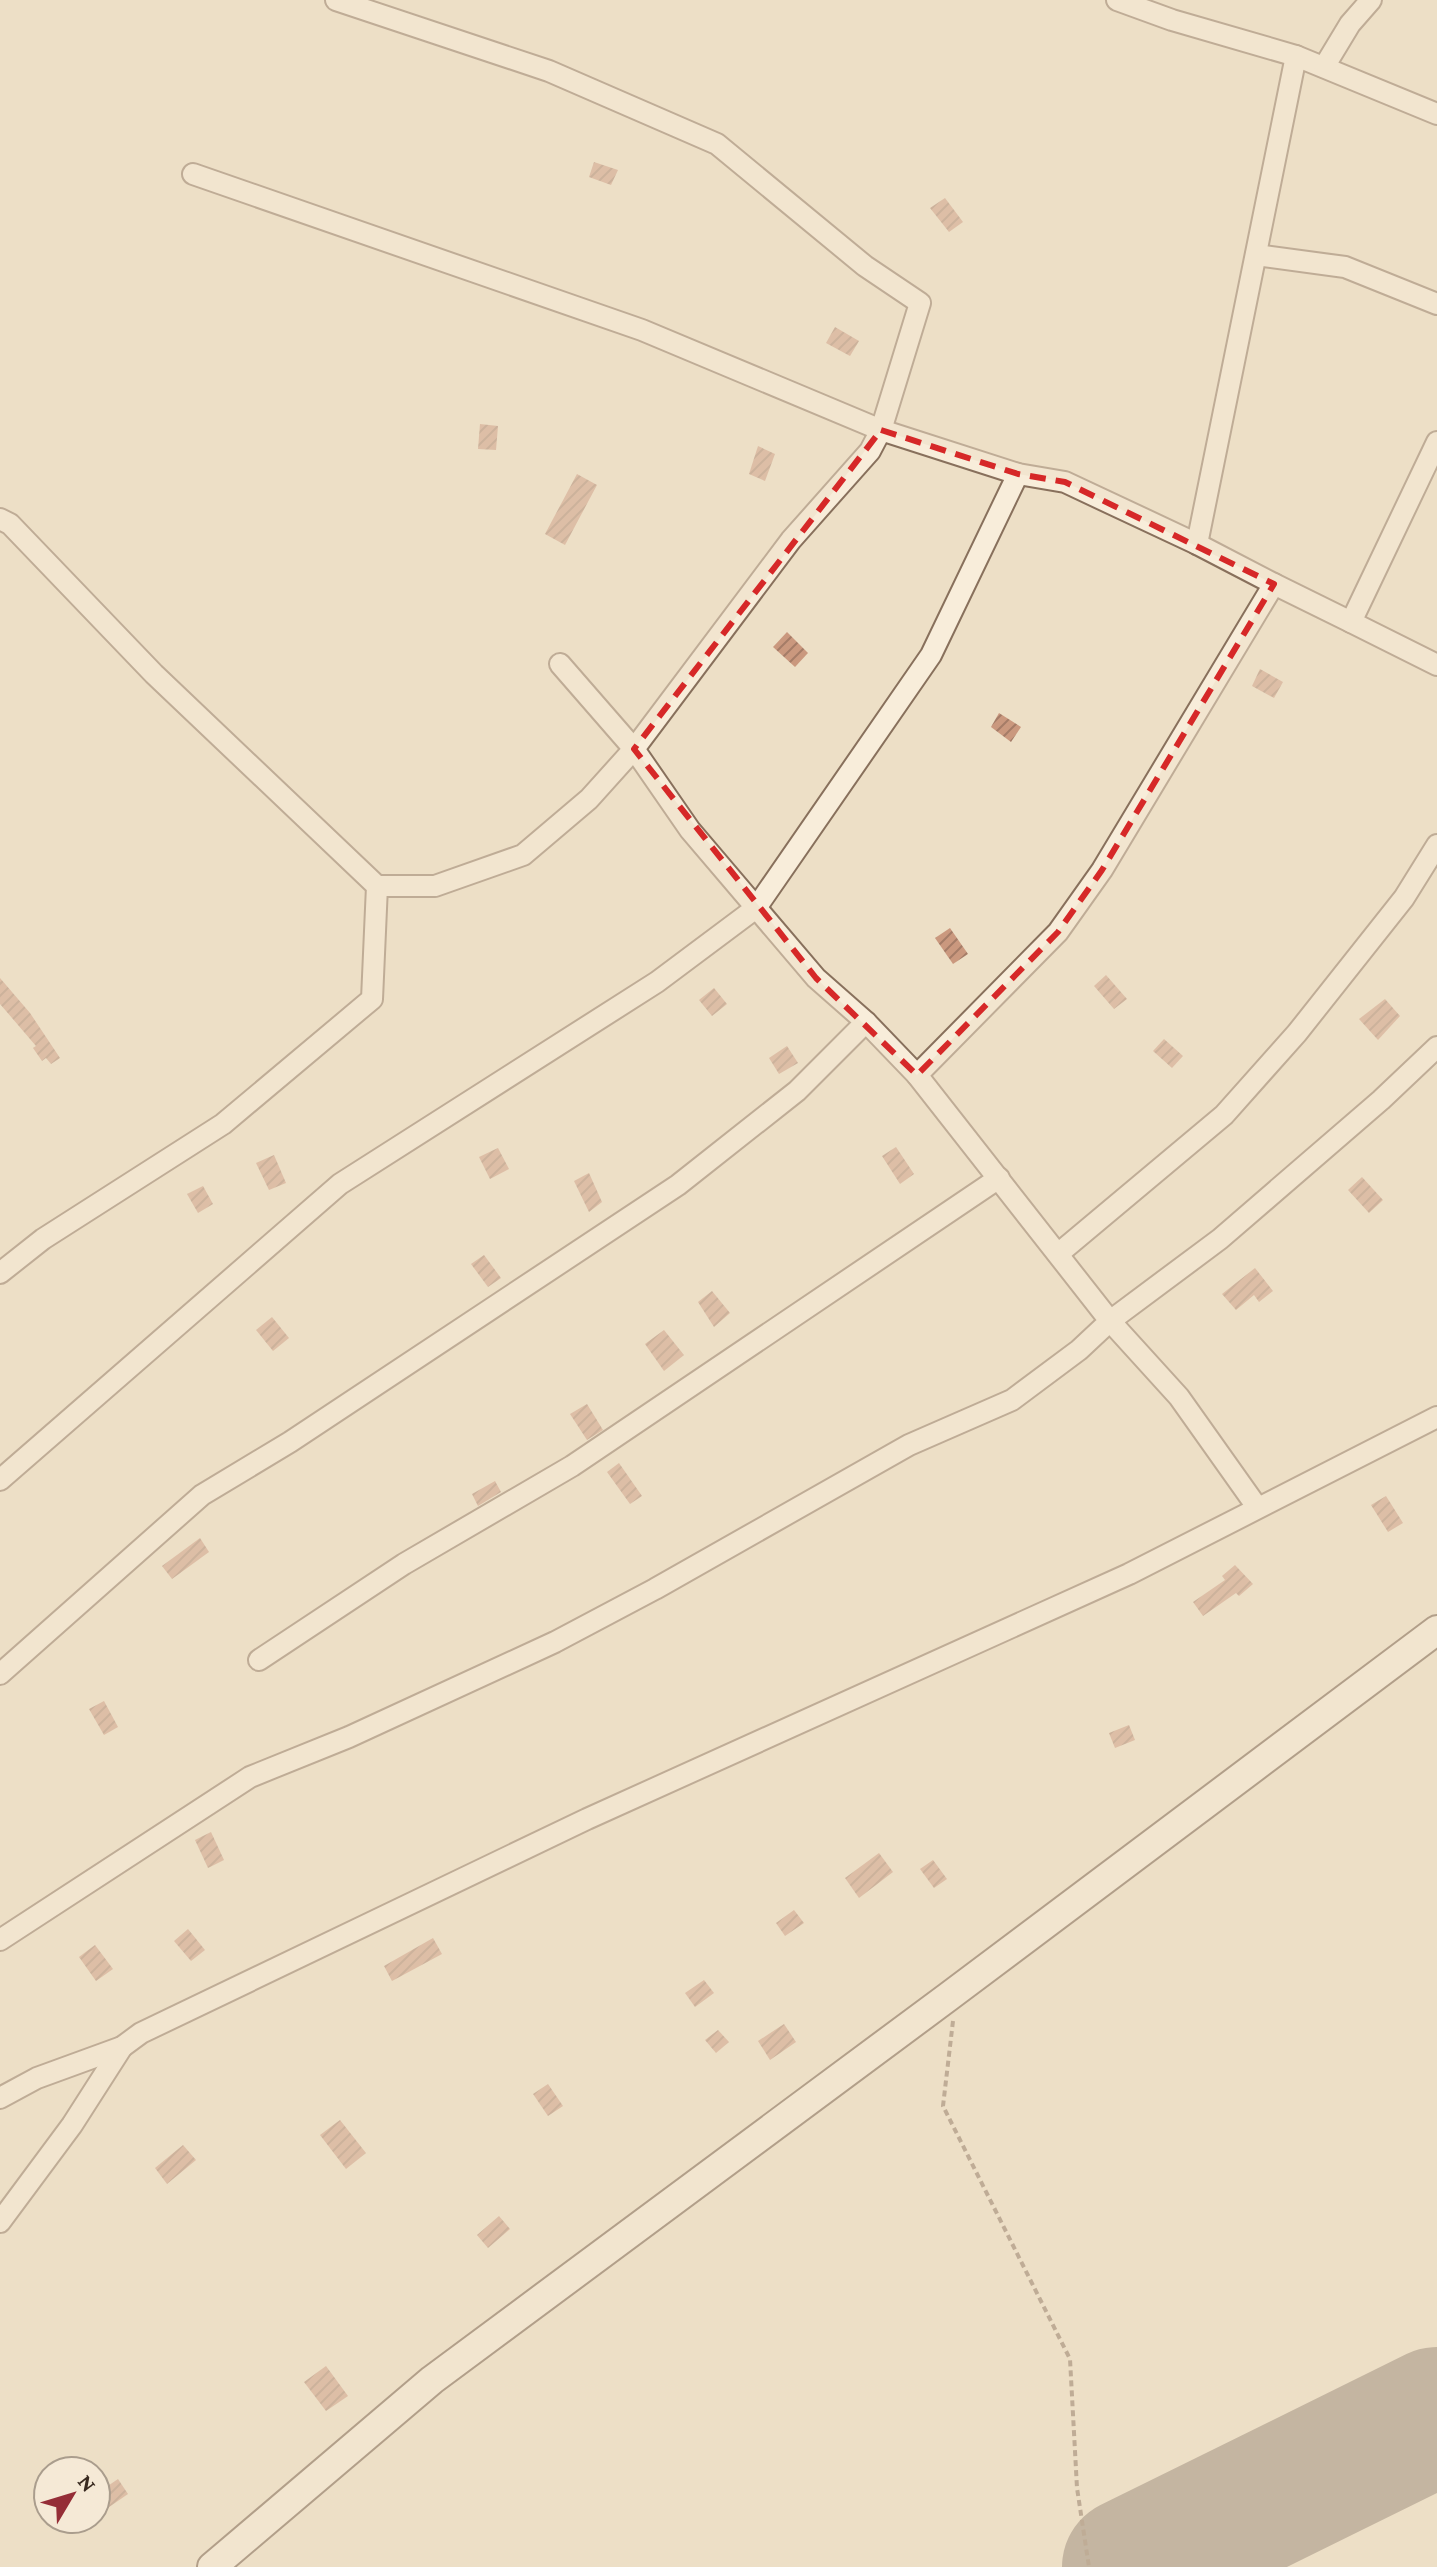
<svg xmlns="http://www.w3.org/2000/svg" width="1437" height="2567" font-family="'Crimson Pro',serif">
<defs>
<pattern id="building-hatch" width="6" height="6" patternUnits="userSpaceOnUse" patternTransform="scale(2)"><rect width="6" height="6" fill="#ca987e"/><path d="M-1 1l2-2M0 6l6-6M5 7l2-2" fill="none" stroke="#a57c67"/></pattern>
</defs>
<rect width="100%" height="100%" fill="#eddfc6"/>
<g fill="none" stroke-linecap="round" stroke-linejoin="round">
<path stroke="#938473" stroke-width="138" d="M1131 2567 1437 2416"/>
</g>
<g fill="url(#building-hatch)">
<path d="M594 162 618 170 611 185 589 177Z"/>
<path d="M945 198 963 222 949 232 930 208Z"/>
<path d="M835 327 859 341 850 356 826 343Z"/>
<path d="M480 424 498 426 496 450 478 449Z"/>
<path d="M758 446 775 454 765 481 749 474Z"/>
<path d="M577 474 597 485 565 545 545 534Z"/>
<path d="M787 632 808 653 795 667 773 647Z"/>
<path d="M1260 669 1283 682 1274 698 1252 686Z"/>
<path d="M999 713 1021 727 1011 742 991 727Z"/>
<path d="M950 928 968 954 953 964 935 938Z"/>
<path d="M1106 975 1127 999 1114 1009 1094 986Z"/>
<path d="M0 978 30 1013 60 1058 51 1064 46 1058 42 1061 33 1048 36 1046 0 1004Z"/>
<path d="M714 988 727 1004 712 1016 699 1000Z"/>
<path d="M1385 999 1400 1016 1378 1040 1359 1019Z"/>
<path d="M1164 1039 1183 1056 1172 1068 1153 1051Z"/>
<path d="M787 1046 798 1063 779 1074 769 1058Z"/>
<path d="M896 1147 914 1174 900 1184 882 1156Z"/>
<path d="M498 1148 509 1169 490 1179 479 1157Z"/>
<path d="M274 1155 286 1183 269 1190 256 1163Z"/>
<path d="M589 1173 602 1202 589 1212 574 1181Z"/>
<path d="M1362 1177 1383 1200 1369 1213 1348 1190Z"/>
<path d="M203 1186 213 1204 198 1213 187 1194Z"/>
<path d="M484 1255 501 1278 488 1287 471 1264Z"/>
<path d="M1255 1268 1273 1291 1259 1302 1254 1295 1236 1310 1222 1294Z"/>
<path d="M712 1291 730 1313 714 1327 698 1302Z"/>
<path d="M272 1317 289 1338 273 1351 256 1330Z"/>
<path d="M664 1330 684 1355 664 1371 645 1344Z"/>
<path d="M587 1404 603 1430 587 1440 570 1414Z"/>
<path d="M619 1463 642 1496 630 1504 607 1472Z"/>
<path d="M495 1481 501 1492 478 1506 472 1494Z"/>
<path d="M1386 1496 1403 1523 1388 1532 1371 1505Z"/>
<path d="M200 1538 209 1552 172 1579 162 1566Z"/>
<path d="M1235 1565 1253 1584 1239 1596 1236 1593 1203 1616 1193 1602 1225 1580 1222 1576Z"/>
<path d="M104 1701 118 1727 104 1735 89 1709Z"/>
<path d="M1129 1725 1135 1740 1115 1748 1109 1733Z"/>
<path d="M211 1832 224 1860 208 1868 195 1840Z"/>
<path d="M879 1853 893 1872 859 1898 845 1878Z"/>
<path d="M933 1860 947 1879 934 1888 920 1869Z"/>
<path d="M794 1910 804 1923 785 1936 776 1923Z"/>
<path d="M188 1929 205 1950 191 1961 174 1941Z"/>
<path d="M433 1938 442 1954 392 1981 384 1966Z"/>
<path d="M95 1945 113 1969 96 1981 79 1957Z"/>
<path d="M704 1980 714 1993 695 2007 685 1993Z"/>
<path d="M784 2024 796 2042 770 2060 758 2041Z"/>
<path d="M718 2030 729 2042 716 2053 705 2040Z"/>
<path d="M548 2084 563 2106 548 2116 533 2094Z"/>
<path d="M340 2120 366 2153 346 2169 320 2135Z"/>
<path d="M183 2145 196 2160 167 2184 155 2168Z"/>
<path d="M499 2216 510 2229 488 2248 477 2235Z"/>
<path d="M326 2366 348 2396 326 2411 304 2382Z"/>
<path d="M118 2479 128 2494 96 2516V2494Z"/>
</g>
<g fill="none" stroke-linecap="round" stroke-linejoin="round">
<defs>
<g id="minor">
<path d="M336 0 549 71 717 144 865 266 920 303 881 430 870 451 791 540 634 749 589 799 523 855 435 886H377"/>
<path d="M1117 0 1172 20 1296 56 1437 114"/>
<path d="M1324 67 1350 24 1371 0"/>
<path d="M193 174 642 330 881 430 1018 474 1065 482 1197 544 1274 584"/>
<path d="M1256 255 1345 267 1437 304"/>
<path d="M1437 442 1351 622 1437 665"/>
<path d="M0 519 10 524 154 674 377 886 372 999 223 1124 43 1239 0 1273"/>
<path d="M1197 544 1296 56"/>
<path d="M560 664 634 749 690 830 816 978 866 1022 917 1075"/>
<path d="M1058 1254 1224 1115 1297 1033 1404 898 1437 845"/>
<path d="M0 1480 340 1184 657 982 756 908 931 655 1018 474"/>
<path d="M1257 1507 1179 1397 1110 1321 1220 1239 1381 1100 1437 1047"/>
<path d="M259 1660 404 1564 572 1466 999 1178"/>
<path d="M0 1674 202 1495 290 1442 678 1185 797 1091 866 1022"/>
<path d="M0 1940 250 1777 349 1737 555 1642 655 1589 909 1445 1012 1400 1079 1350 1110 1321 917 1075 1058 932 1102 870 1274 584 1351 622"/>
<path d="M0 2098 37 2078 122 2047 141 2033 587 1819 1129 1574 1437 1417"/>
<path d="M0 2222 72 2125 122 2047"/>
</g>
<path id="secondary" d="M212 2567 432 2380 948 1997 1437 1630"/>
</defs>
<use href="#minor" stroke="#88705c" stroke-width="24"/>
<use href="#secondary" stroke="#6a523f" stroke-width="32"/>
<path stroke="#88705c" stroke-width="4" stroke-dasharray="6 4" stroke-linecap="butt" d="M953 2021 943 2106 1070 2359 1077 2488 1089 2567"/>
<use href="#minor" stroke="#f8edda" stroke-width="20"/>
<use href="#secondary" stroke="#f8edda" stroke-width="28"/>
</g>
<path d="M0 0H1437V2567H0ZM881 430 1018 474 1065 482 1274 584 1102 870 1058 932 917 1075 816 978 634 749Z" fill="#eddfc6" fill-opacity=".55" fill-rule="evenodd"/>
<path fill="none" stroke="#d62828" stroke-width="6" stroke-dasharray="16 10" stroke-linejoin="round" d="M881 430 1018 474 1065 482 1274 584 1102 870 1058 932 917 1075 816 978 634 749Z"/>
<g transform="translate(72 2495) rotate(52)"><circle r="38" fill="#f5e9d6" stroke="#aa9d8d" stroke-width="2"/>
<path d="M0-6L14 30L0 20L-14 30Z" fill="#952e37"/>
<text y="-12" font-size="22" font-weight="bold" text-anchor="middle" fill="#392a20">N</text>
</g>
</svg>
